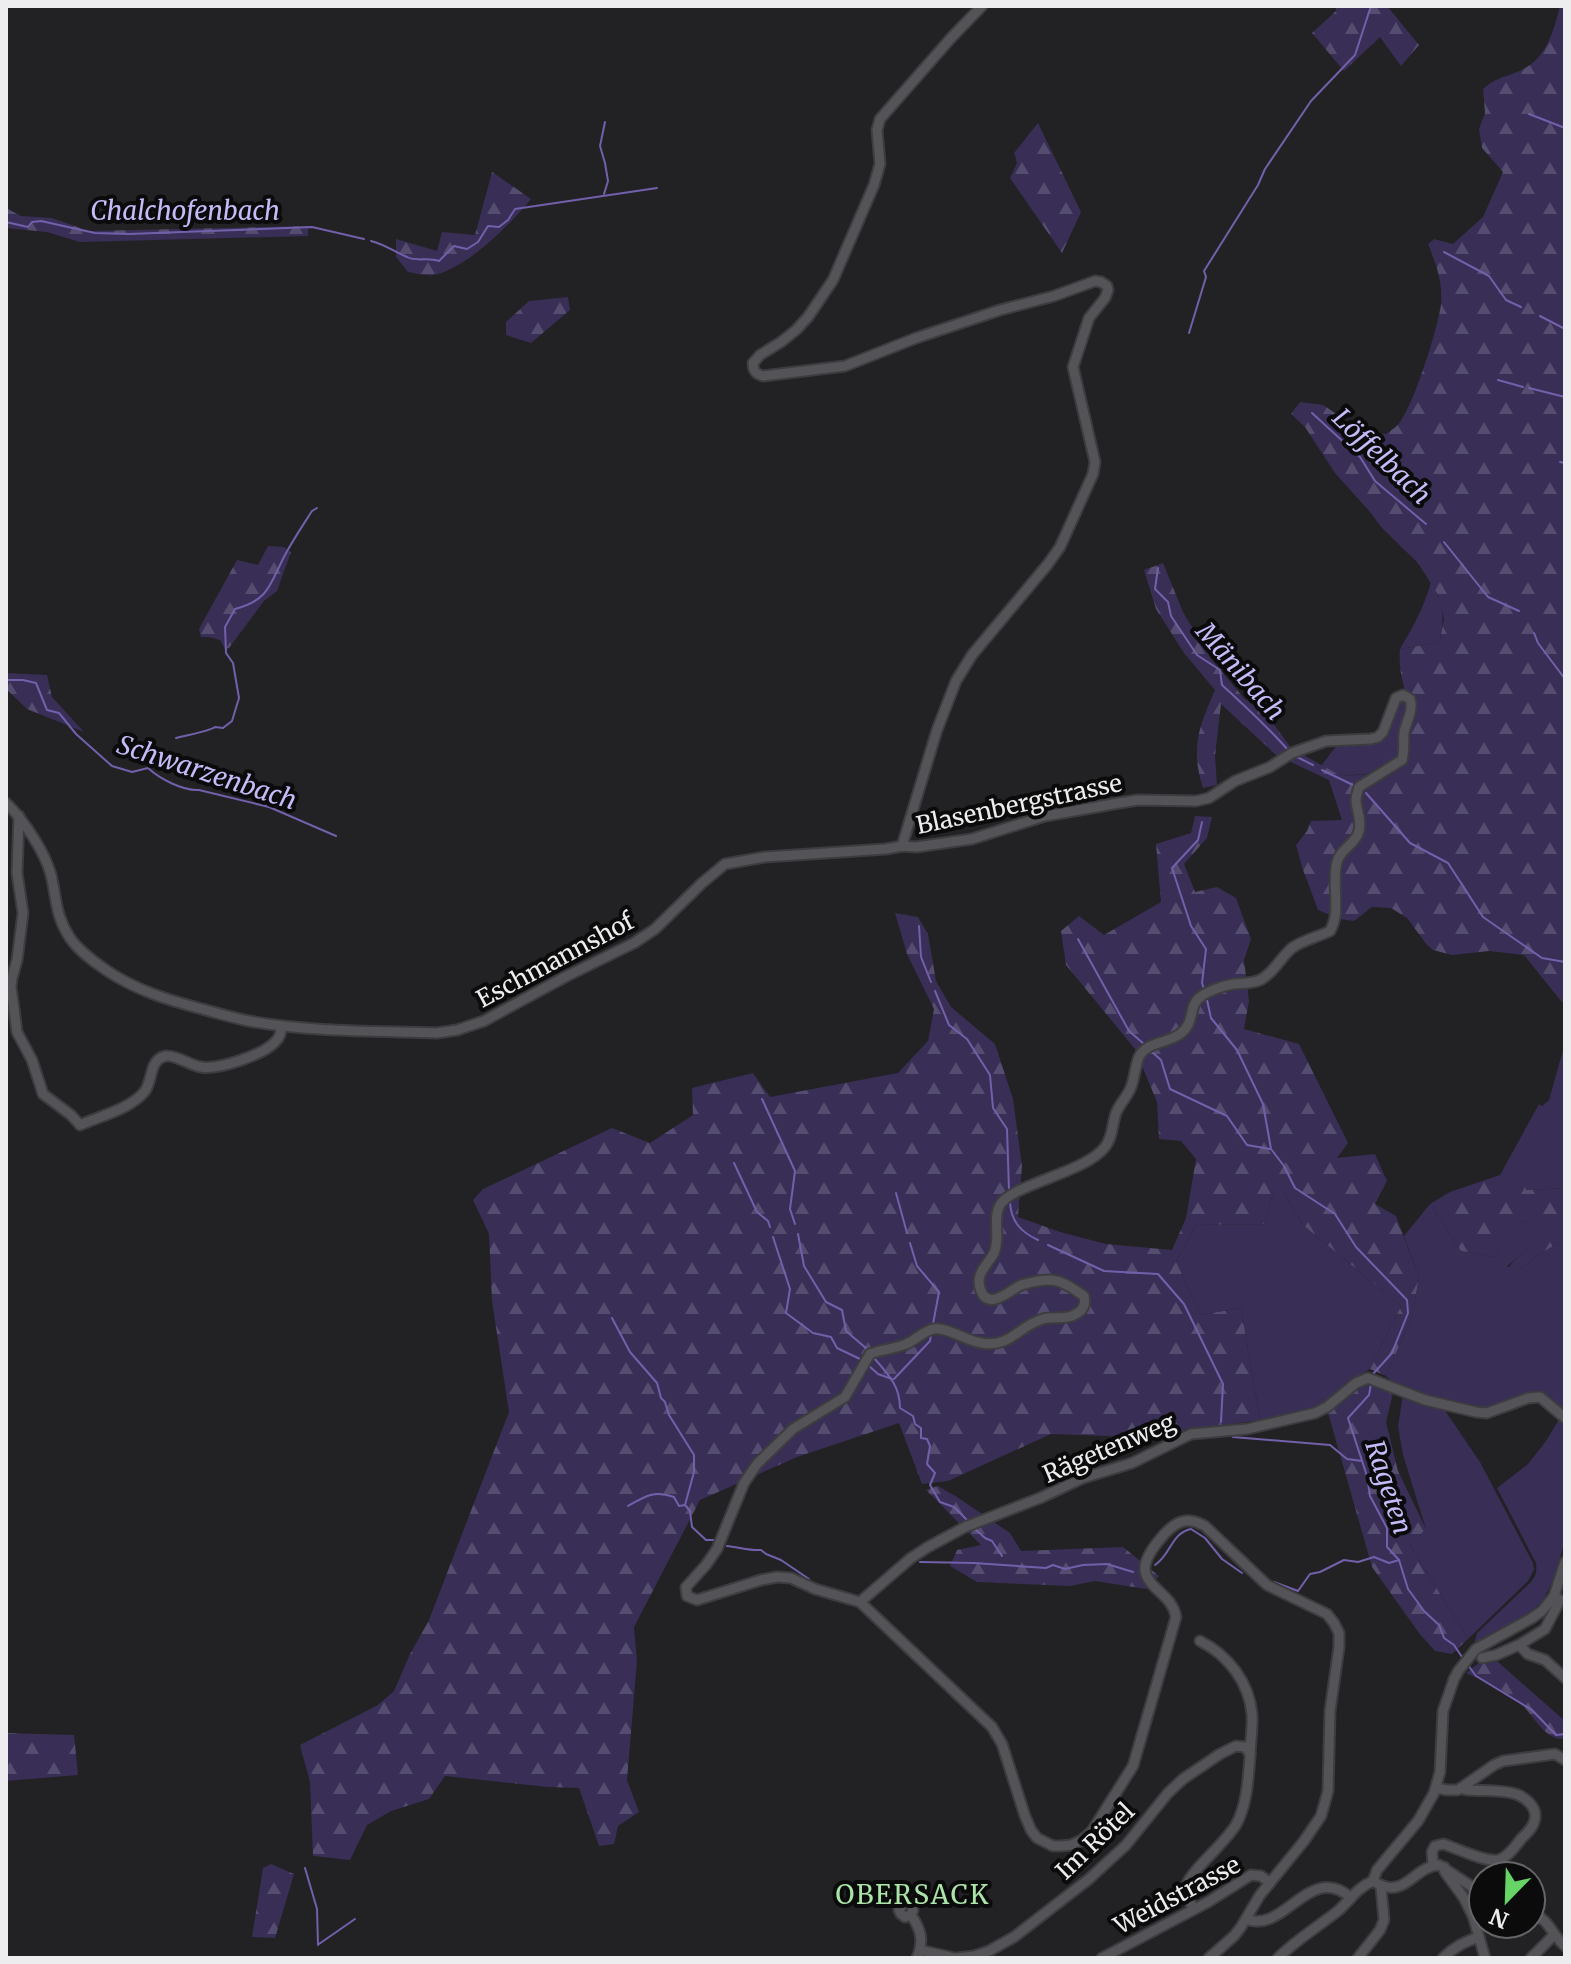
<svg xmlns="http://www.w3.org/2000/svg" width="1571" height="1964" font-family="Merriweather,serif">
<defs>
<pattern id="forest-firs" width="22" height="20" patternUnits="userSpaceOnUse" patternTransform="scale(2)"><rect width="22" height="20" fill="#382e56"/><path d="M5 1l3.5 6h-7zM16 11l3.5 6h-7z" fill="#554d6f"/></pattern>
</defs>
<rect width="100%" height="100%" fill="#222124"/>
<g fill="#382e56">
<path d="M1431 582C1443 603 1445 616 1440 639L1430 644 1400 649C1413 627 1424 607 1431 582Z"/>
<path d="M1399 700H1406L1409 707 1400 756 1377 773 1341 776 1321 766 1337 745 1373 742Z"/>
<path d="M1565 1043V1188L1526 1190 1500 1175 1539 1104 1542 1106 1549 1100Z"/>
<path d="M1273 1193H1284L1303 1225 1401 1306 1370 1369 1346 1383 1338 1395 1318 1409 1260 1420 1241 1308 1200 1315 1176 1261 1196 1225 1264 1224Z"/>
<path d="M1430 1204 1461 1251 1497 1257 1500 1234 1524 1221 1538 1226C1535 1245 1522 1254 1507 1266L1517 1272 1535 1257 1565 1239V1417L1540 1396 1486 1411 1425 1399 1396 1385 1386 1376 1412 1317 1419 1277 1404 1236Z"/>
<path d="M1403 1394 1442 1406 1480 1462 1533 1563 1534 1569 1528 1581 1468 1639 1410 1545 1426 1529 1403 1455 1398 1426Z"/>
<path d="M1561 1416 1565 1421V1541C1560 1557 1552 1587 1543 1600 1532 1615 1491 1635 1474 1645L1477 1633 1530 1583C1536 1576 1537 1572 1536 1563L1497 1488 1528 1464 1546 1441Z"/>
</g>
<g fill="url(#forest-firs)">
<path d="M1336 6H1387L1419 45 1401 66 1380 37 1344 71 1312 33 1336 11Z"/>
<path d="M1560 6H1565V1006L1524 955 1489 951 1452 955 1433 950 1427 945 1407 918 1391 908 1372 907 1354 921 1340 919 1318 910 1302 867 1296 845 1307 831 1311 821 1342 820 1329 780 1276 755 1221 704 1215 756 1217 785 1203 788C1190 748 1199 727 1215 690L1184 653 1156 609 1144 570 1163 563 1183 612 1211 659 1243 697 1270 719 1291 748 1341 776 1372 774 1376 780 1403 765 1407 732 1413 710C1404 690 1398 671 1400 649L1430 644 1440 639 1444 619 1438 595 1419 564 1382 528 1370 512 1335 473 1305 427 1291 414 1300 402 1323 405 1364 432 1386 434C1391 430 1397 427 1400 422 1414 404 1438 328 1441 304 1443 282 1436 264 1428 244L1434 239 1453 244 1483 217 1503 172 1482 148 1479 129 1485 113 1483 89C1496 78 1502 78 1517 72 1546 61 1553 33 1560 6Z"/>
<path d="M1038 123 1081 212 1062 253 1010 178 1017 163 1014 153Z"/>
<path d="M492 172 531 199C511 224 465 270 433 275 425 276 415 273 408 272L396 257V239L437 251 442 232 475 235Z"/>
<path d="M6 208 21 216 52 218 89 231 308 226V236L80 242 47 232 6 228Z"/>
<path d="M568 297 570 310 531 343 506 335V322L529 301Z"/>
<path d="M268 546 284 547 291 552 277 591 264 601 229 648 225 649 220 640 209 637H201L199 629 237 560 258 565Z"/>
<path d="M6 673 47 675 52 697 84 732 27 709 6 689Z"/>
<path d="M1195 816 1212 817 1207 838 1184 864 1195 892 1217 887 1236 898 1251 939 1244 960 1249 1001 1244 1029 1299 1044 1348 1143 1337 1158 1375 1154 1387 1181 1375 1204 1396 1216 1419 1277 1412 1317 1386 1376 1370 1369 1401 1306 1303 1225 1284 1193H1273L1264 1224 1196 1225 1176 1261 1200 1315 1241 1308 1260 1420 1216 1426 1162 1438 1051 1434 948 1481 922 1484 899 1423 797 1457 700 1500 634 1627 637 1661 627 1780 639 1812 618 1826 614 1844 599 1846 579 1788 548 1787 445 1776 429 1799 391 1811 367 1825 350 1860 313 1856 310 1782 300 1745 378 1705 394 1691 409 1656 429 1620 509 1412 492 1301 489 1234 473 1200 483 1189 612 1128 650 1143 693 1115 692 1088 753 1073 770 1097 898 1073 928 1041 934 1009 907 954 895 913 918 917 928 934 936 981 951 1007 995 1044 1013 1099 1022 1166 1018 1217 1060 1232 1106 1244 1172 1250 1186 1218 1196 1159 1181 1141 1159 1139 1157 1102 1135 1049 1066 965 1061 931 1079 916 1104 935 1161 902 1156 844 1191 833Z"/>
<path d="M1500 1175H1523L1526 1190 1565 1188V1239L1535 1257 1517 1272 1503 1278C1511 1255 1535 1252 1537 1226L1524 1221 1501 1234 1497 1257 1461 1251 1430 1204 1450 1192Z"/>
<path d="M1366 1380 1393 1393 1386 1422 1398 1471 1426 1529 1410 1545 1468 1639 1452 1654 1435 1651 1419 1633 1372 1567 1327 1409Z"/>
<path d="M938 1486 957 1497 1010 1533 1021 1551 1123 1547 1159 1576 1146 1589 1095 1581 1070 1586 977 1582 950 1566 957 1550 981 1545 926 1490Z"/>
<path d="M1484 1659 1498 1662 1565 1721V1739C1544 1740 1535 1717 1522 1705 1506 1691 1485 1681 1466 1673Z"/>
<path d="M6 1733 74 1735 78 1775 6 1781Z"/>
<path d="M271 1864 294 1874 275 1938 252 1937 263 1868Z"/>
</g>
<g fill="none" stroke-linecap="round" stroke-linejoin="round">
<g stroke="#7260ab" stroke-width="2">
<path d="M1529 114 1565 128"/>
<path d="M604 194 608 181 605 163 600 146 605 122"/>
<path d="M6 222 28 227 32 222 41 221 95 233 129 234 312 227 364 239"/>
<path d="M371 241C386 245 393 251 407 257 416 262 428 257 439 261L454 246 467 249 478 242 488 226 499 227 508 220 515 209 657 188"/>
<path d="M1444 252 1489 276 1506 300 1521 307"/>
<path d="M1540 316 1565 329"/>
<path d="M1189 333 1206 277 1204 271 1258 185 1265 169 1311 101 1355 55 1371 6"/>
<path d="M1498 380 1523 387"/>
<path d="M1529 388 1565 397"/>
<path d="M1312 413 1360 457 1375 481 1426 524"/>
<path d="M1560 462 1565 463"/>
<path d="M1444 542 1488 597 1519 611"/>
<path d="M1158 568 1155 589 1168 602 1171 616 1197 655 1220 670 1222 685C1245 706 1268 727 1288 750"/>
<path d="M1534 633 1538 643 1565 679"/>
<path d="M6 680H23L36 683 47 710 59 713 76 734 112 766 132 772 148 768C160 779 183 791 199 790L269 807 336 836"/>
<path d="M176 738C186 735 208 732 215 727L223 728 232 721 239 698 233 663 226 653 225 627 235 609C270 600 270 583 285 555 293 540 303 525 312 511L317 508"/>
<path d="M1297 757 1313 765"/>
<path d="M1322 770 1353 785"/>
<path d="M1366 793 1410 843 1448 863 1483 917 1542 958 1565 962"/>
<path d="M1202 822 1198 840 1172 868 1191 926 1206 949 1202 983 1204 989"/>
<path d="M919 926 921 957 931 982"/>
<path d="M1078 939 1129 1031 1144 1044"/>
<path d="M935 991 949 1025 967 1039 990 1075 993 1108 1007 1129 1009 1190"/>
<path d="M1207 1000 1211 1018 1237 1050 1263 1104 1271 1149 1284 1166 1295 1188 1335 1214 1356 1247 1407 1300 1408 1313 1392 1353 1373 1374"/>
<path d="M1152 1052 1161 1060 1170 1089 1227 1116 1247 1145 1270 1149"/>
<path d="M762 1099 795 1171 790 1209 795 1224"/>
<path d="M734 1163 757 1212 768 1221 770 1227"/>
<path d="M896 1193 907 1233"/>
<path d="M1010 1202C1011 1222 1021 1232 1038 1240"/>
<path d="M798 1234 804 1266 826 1302 842 1310 846 1331 867 1349"/>
<path d="M773 1237 790 1289 786 1313 813 1333 831 1337 837 1348 860 1359"/>
<path d="M910 1243 917 1266 939 1292 933 1324"/>
<path d="M1048 1245 1104 1271 1158 1274 1184 1304 1223 1384 1221 1422"/>
<path d="M612 1318 630 1352 657 1383 661 1398 665 1402 669 1415 694 1455V1472L685 1505 690 1511 692 1527 706 1540H715"/>
<path d="M874 1358C888 1374 900 1386 900 1408L913 1416 915 1424 921 1428V1438L927 1439 930 1446 927 1464 935 1473 930 1485 940 1502 954 1507 968 1521"/>
<path d="M869 1366 878 1374 892 1379"/>
<path d="M894 1379 930 1341 931 1335"/>
<path d="M1371 1384 1369 1395 1348 1418 1367 1476 1370 1496 1387 1528V1547L1399 1560 1408 1589 1424 1611 1439 1625 1444 1638 1454 1645 1464 1660"/>
<path d="M1233 1437 1330 1445 1347 1459 1362 1461"/>
<path d="M628 1506C645 1496 654 1490 674 1497L679 1506 685 1505"/>
<path d="M975 1529 985 1538 992 1541 1002 1556"/>
<path d="M727 1546C738 1547 751 1551 761 1550L766 1554 781 1560 809 1579"/>
<path d="M920 1562 974 1563 1046 1568 1053 1565 1065 1569 1083 1565 1107 1564 1133 1572"/>
<path d="M1155 1565C1171 1555 1171 1533 1191 1529L1205 1538 1222 1559 1242 1573"/>
<path d="M1274 1582 1298 1591 1310 1574 1320 1572 1344 1560 1358 1562 1374 1557 1389 1563 1399 1560"/>
<path d="M1468 1665 1476 1676 1532 1710 1556 1735 1565 1734"/>
<path d="M305 1868 317 1909 318 1945"/>
<path d="M319 1944 355 1919"/>
</g>
<defs>
<g id="minor">
<path d="M6 803C23 819 45 852 51 875 57 900 55 915 70 938 79 951 93 961 106 970 135 990 168 1000 202 1009 217 1013 233 1018 249 1021 308 1032 376 1031 437 1033L457 1030 484 1021 565 977 634 943 655 929 702 883 725 864 765 857 886 849 902 846 916 847 972 839 1045 816 1119 803 1138 800 1196 801 1209 798 1235 781 1270 767 1292 753 1326 741 1371 739 1378 737 1383 732 1396 698 1403 695 1410 699C1414 711 1406 721 1404 733 1403 742 1405 751 1402 760L1359 787C1358 791 1356 795 1356 800 1356 810 1362 818 1359 831 1356 844 1340 849 1337 862 1331 885 1342 910 1330 931 1318 937 1303 940 1292 948 1281 957 1275 971 1262 979 1253 984 1243 983 1233 984 1223 986 1207 991 1199 998 1188 1007 1196 1022 1180 1034 1168 1043 1146 1042 1139 1057 1135 1066 1135 1077 1131 1087 1128 1096 1120 1103 1116 1113 1112 1124 1113 1137 1105 1147 1085 1173 1012 1184 1000 1205 992 1219 1001 1238 994 1253 987 1266 974 1274 981 1291 989 1311 1010 1290 1021 1285 1031 1282 1041 1280 1051 1280 1063 1281 1074 1289 1084 1296 1086 1305 1083 1311 1074 1315 1064 1320 1053 1316 1043 1319 1018 1326 1011 1348 981 1343 967 1341 947 1327 934 1329 923 1331 916 1340 906 1344 895 1349 882 1349 870 1354L845 1397 793 1429 757 1464 744 1483 717 1549 706 1565 686 1587 687 1596 697 1600 761 1580 777 1577 791 1578 815 1589 860 1602 992 1727 1002 1744 1025 1816 1031 1830 1037 1838 1053 1846H1061L1071 1845 1082 1840 1092 1831 1133 1766 1176 1617C1172 1594 1149 1590 1145 1571 1143 1556 1168 1526 1181 1522 1190 1519 1197 1522 1205 1526L1267 1585 1327 1614 1334 1623 1339 1633V1647L1330 1711 1328 1791 1321 1816 1304 1841 1260 1895 1241 1927 1234 1936 1209 1958"/>
<path d="M19 816 17 873 23 913 17 960 12 978 11 987 17 1032 32 1060 43 1094 71 1115 80 1125C100 1116 131 1109 145 1091 153 1080 149 1059 166 1056 177 1055 189 1065 201 1067 218 1070 263 1055 275 1042 280 1038 281 1032 282 1026"/>
<path d="M902 846 937 730 956 681 972 655 1048 564 1060 547 1093 474 1095 462 1073 367 1089 318 1105 298 1108 290 1107 286 1101 282 1095 281 1054 296 1000 310 916 338 845 366 763 376C756 374 753 371 753 363L760 355 781 342 796 330 808 317 833 280 874 185 880 164 877 130 880 119 951 38 982 6"/>
<path d="M1554 1596 1560 1600 1545 1629 1519 1645 1528 1654 1545 1660 1565 1678"/>
<path d="M860 1602 911 1558 928 1547 965 1527 1040 1498 1083 1478 1132 1463 1191 1434 1247 1429 1315 1413 1327 1407 1356 1383 1368 1378 1425 1400 1476 1412 1487 1413 1528 1398 1540 1397 1565 1418"/>
<path d="M1482 1658 1496 1655 1519 1645"/>
<path d="M1436 1788 1447 1790H1458L1494 1765 1503 1761 1555 1754 1565 1760"/>
<path d="M1433 1864 1432 1852 1435 1846 1443 1844C1457 1848 1483 1862 1498 1860 1507 1858 1515 1847 1521 1839 1527 1833 1534 1827 1535 1818 1537 1806 1523 1795 1512 1793 1498 1790 1481 1791 1467 1790L1461 1788"/>
<path d="M1444 1867 1445 1872 1464 1898 1473 1916 1485 1958"/>
<path d="M1373 1881 1377 1870 1418 1821 1434 1793 1440 1772 1443 1711 1454 1679 1459 1670 1476 1649 1532 1618 1542 1611 1554 1596 1565 1562"/>
<path d="M1373 1881C1405 1902 1413 1866 1439 1865L1483 1894"/>
<path d="M1194 1909C1190 1902 1184 1894 1186 1886 1190 1871 1227 1842 1237 1823 1247 1803 1248 1780 1250 1757 1250 1743 1253 1728 1252 1714 1249 1682 1228 1655 1200 1641"/>
<path d="M1531 1912C1551 1921 1550 1933 1565 1946"/>
<path d="M911 1915 905 1917 901 1914 899 1910 902 1905 907 1903 912 1906 913 1910 911 1915C921 1929 924 1941 917 1958"/>
<path d="M1246 1919C1284 1935 1310 1861 1351 1898"/>
<path d="M920 1950 954 1958"/>
<path d="M957 1958 974 1956 989 1951 1014 1937 1089 1879 1126 1845 1168 1793 1183 1779 1220 1754 1236 1746 1245 1747 1250 1754"/>
<path d="M1102 1958 1208 1902 1251 1875 1261 1876 1270 1883"/>
<path d="M1278 1958C1297 1939 1318 1927 1339 1910 1350 1900 1358 1887 1373 1881"/>
<path d="M1358 1958 1380 1930 1384 1920 1381 1887"/>
<path d="M1443 1958C1454 1947 1464 1942 1479 1937"/>
<path d="M1531 1958 1554 1935"/>
</g>
</defs>
<use href="#minor" stroke="#3d3d40" stroke-width="13"/>
<use href="#minor" stroke="#545357" stroke-width="9"/>
</g>
<g text-anchor="middle" dominant-baseline="central" stroke-width="8" stroke-linejoin="round" paint-order="stroke">
<g font-size="24" fill="#ededef" stroke="#0b0b0c">
<text transform="translate(1019 804) rotate(-12)">Blasenbergstrasse</text>
<text transform="translate(555 960) rotate(-28)">Eschmannshof</text>
<text transform="translate(1109 1448) rotate(-23)">Rägetenweg</text>
<text transform="translate(1095 1841) rotate(-44)">Im Rötel</text>
<text transform="translate(1177 1895) rotate(-28)">Weidstrasse</text>
</g>
<g font-size="26" font-style="italic" fill="#c6baf8" stroke="#0b0b0c">
<text x="185" y="210">Chalchofenbach</text>
<text transform="translate(1382 456) rotate(44)">Löffelbach</text>
<text transform="translate(1241 671) rotate(49)">Mänibach</text>
<text transform="translate(207 772) rotate(18)">Schwarzenbach</text>
<text transform="translate(1389 1487) rotate(72)">Rageten</text>
</g>
<g font-size="26" letter-spacing="2" fill="#abe4a8" stroke="#0b0b0c">
<text x="913" y="1894">OBERSACK</text>
</g>
</g>
<rect width="1571" height="1964" fill="none" stroke="#ededef" stroke-width="16"/>
<g transform="translate(1507 1900) rotate(203)"><circle r="38" fill="#0b0b0c" stroke="#656567" stroke-width="2"/>
<path d="M0-6L14 30L0 20L-14 30Z" fill="#67d466"/>
<text y="-12" font-size="22" font-weight="bold" text-anchor="middle" fill="#ededef">N</text>
</g>
</svg>
